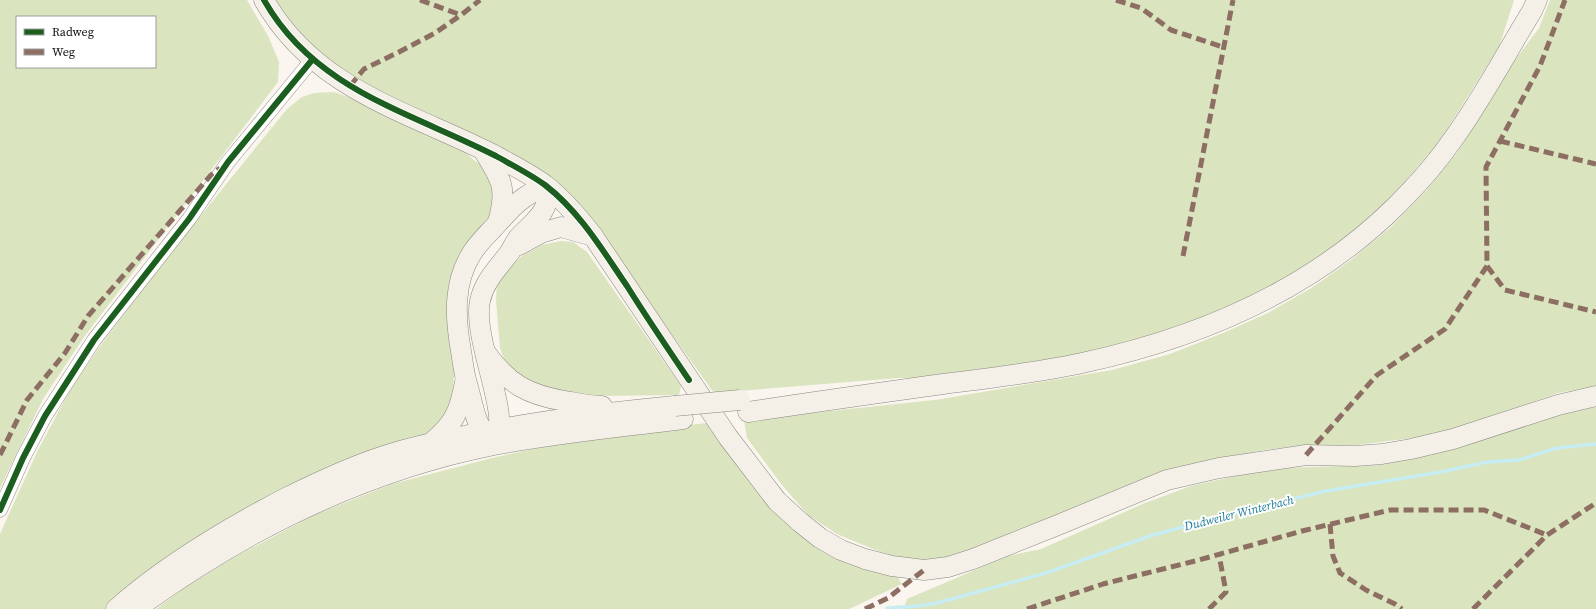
<svg xmlns="http://www.w3.org/2000/svg" width="1596" height="609" font-family="'Source Serif 4',serif">
<rect width="100%" height="100%" fill="#faf5ee"/>
<g fill="#dae4be" fill-rule="evenodd">
<path d="M0 0H247L268 36 279 62 278 82 84 337 43 399 0 488ZM17 17H155V67H17Z"/>
<path d="M272 0H1514L1499 47 1439 142 1402 185 1386 202 1359 226 1324 253 1283 280 1236 305 1156 334 1071 357 937 378H898L714 393 612 251 595 224 368 89 311 51Z"/>
<path d="M1550 0H1596V386L1558 393 1445 434 1357 445H1306L1264 450 1197 465 969 555 920 561 897 557 873 549 837 534 808 515 782 485 747 438 744 420 935 400 1112 370 1170 354 1223 333 1268 313 1313 287 1351 260 1390 228 1425 192 1457 153 1515 60 1539 28Z"/>
<path d="M334 92 351 98 459 147 474 160 488 170 493 180 495 212 461 257 453 393C447 416 445 422 426 436L106 609H0V534L38 450 70 390 98 349 165 260 287 109 302 97 314 93Z"/>
<path d="M561 241 573 242 587 252 681 386 679 395 593 396 529 386 505 363 500 348 496 300 497 284 504 273 522 256 542 245Z"/>
<path d="M1596 407V609H904L907 599 1008 556 1041 549 1145 503 1191 486 1245 474 1279 468 1379 465 1404 460 1557 415 1585 408Z"/>
<path d="M707 423C750 480 791 548 863 569 873 572 885 573 896 575L902 584 849 609H156L187 586 235 557 314 515 392 484 492 458 551 445 687 425Z"/>
</g>
<g fill="none" stroke-linecap="round" stroke-linejoin="round">
<path stroke="#c7ecf2" stroke-width="3.5" d="M887 608 919 606 937 603 1046 573 1150 536 1222 516 1326 491 1441 472 1487 462 1519 460 1557 448 1596 444"/>
<defs>
<path id="street" d="M0 510 23 458 45 416 94 340 189 219 228 162 312 60"/>
<g id="secondary">
<path d="M264 0C315 90 410 112 496 156 512 165 530 174 545 185 563 199 579 218 593 236L728 437 777 501 800 522 820 538 841 550 865 559 892 566 924 570 948 567 973 559 1058 525 1167 480 1219 468 1306 455 1355 456 1382 454 1411 449 1453 439 1558 405 1596 396"/>
<path d="M483 150C501 179 508 187 498 222"/>
<path d="M519 245 541 233 561 227 593 236"/>
<path d="M486 353C508 384 528 395 565 401 577 403 590 406 602 406"/>
<path d="M748 412C813 402 878 393 943 384 989 378 1036 373 1082 363 1199 338 1310 291 1396 206 1415 187 1435 165 1451 142 1481 101 1505 55 1532 11L1537 0"/>
<path d="M496 441C511 415 472 338 480 301 484 281 498 268 510 252 513 247 515 242 519 237 528 227 540 219 545 207 547 200 546 193 545 186"/>
<path d="M491 442C476 428 473 405 468 387 464 375 463 363 461 351 455 317 453 283 472 253 478 243 488 234 496 225 513 206 522 196 545 186"/>
<path d="M431 443C454 425 460 410 465 382"/>
<path d="M116 609C167 564 226 529 286 498 318 482 350 467 384 456 407 448 431 443 455 438 527 422 601 413 675 406"/>
<path d="M136 609C243 531 364 471 494 445 556 433 620 427 683 419"/>
</g>
</defs>
<use href="#street" stroke="#93908d" stroke-width="15"/>
<use href="#secondary" stroke="#898784" stroke-width="21"/>
<use href="#street" stroke="#fefefc" stroke-width="14"/>
<use href="#secondary" stroke="#f4f0e8" stroke-width="20"/>
<defs>
<path id="secondary-bridge" d="M675 406 740 400"/>
</defs>
<use href="#secondary-bridge" stroke="#898784" stroke-width="21" stroke-linecap="butt"/>
<use href="#secondary-bridge" stroke="#f4f0e8" stroke-width="20"/>
<g stroke="#8d6e63" stroke-width="5" stroke-dasharray="10 5" stroke-linecap="butt">
<path d="M420 0 461 15"/>
<path d="M1116 0 1141 8 1171 30 1223 47"/>
<path d="M350 86 364 69 399 52 435 33 461 15 480 0"/>
<path d="M1500 141 1596 164"/>
<path d="M1183 256 1233 0"/>
<path d="M1487 266 1505 290 1596 312"/>
<path d="M0 455 27 400 65 353 88 316 211 175 220 168"/>
<path d="M1306 455 1377 375 1445 329 1487 266 1486 167 1540 66 1565 0"/>
<path d="M1330 524 1333 556 1340 573 1366 590 1395 604 1402 609"/>
<path d="M865 609 888 598 924 570"/>
<path d="M1027 609 1103 584 1199 560 1302 531 1390 510H1484L1547 535"/>
<path d="M1209 609 1226 592 1219 555"/>
<path d="M1473 609 1547 535 1596 503"/>
</g>
<defs>
<g id="cycleway">
<path d="M264 0C315 90 410 112 496 156 512 165 530 174 545 185 580 212 603 251 627 286 647 318 668 349 689 380"/>
<path d="M0 510 23 458 45 416 94 340 189 219 228 162 312 60"/>
</g>
</defs>
<use href="#cycleway" stroke="#fff" stroke-width="8"/>
<use href="#cycleway" stroke="#1b5e20" stroke-width="6"/>
</g>
<g text-anchor="middle" dominant-baseline="central" stroke-width="4" stroke-linejoin="round" paint-order="stroke">
<g font-size="12" font-style="italic" fill="#1a7997" stroke="#fff">
<text transform="translate(1239 513) rotate(-14)">Dudweiler Winterbach</text>
</g>
</g>
<rect x="16" y="16" width="140" height="52" fill="#ffffff" stroke="#9d9d9d"/>
<rect x="24" y="29" width="20" height="6" fill="#1b5e20" stroke="#9d9d9d"/>
<text x="52" y="36" font-size="12" fill="#0b0b0b">Radweg</text>
<rect x="24" y="49" width="20" height="6" fill="#8d6e63" stroke="#9d9d9d"/>
<text x="52" y="56" font-size="12" fill="#0b0b0b">Weg</text>
</svg>
